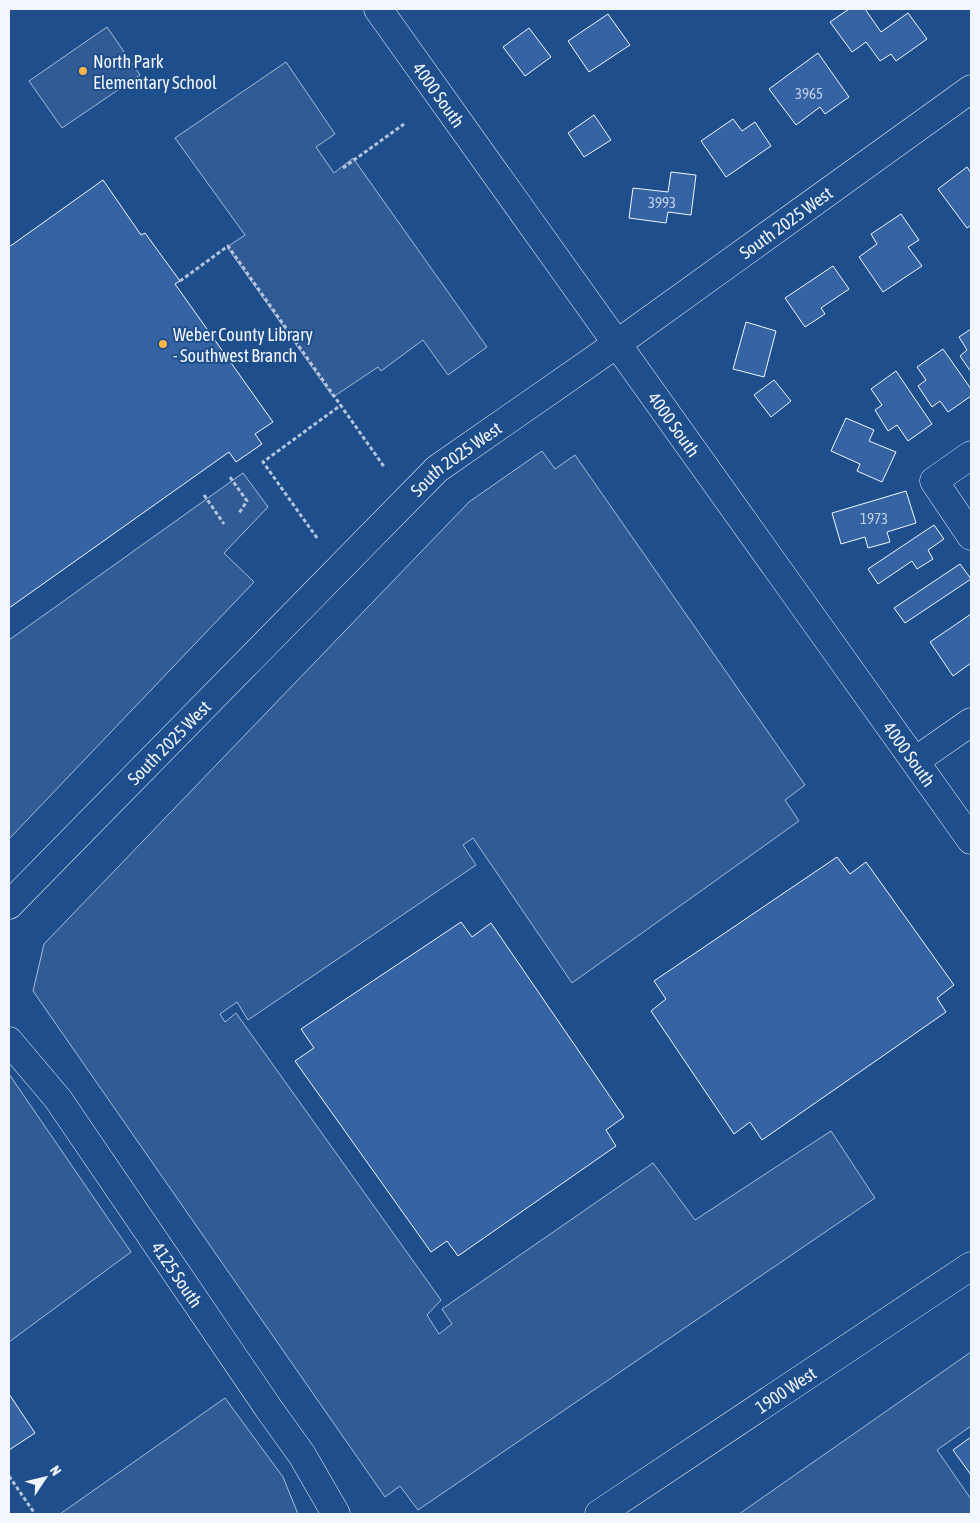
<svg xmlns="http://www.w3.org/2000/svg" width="980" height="1523" font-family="'Asap Condensed',sans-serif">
<rect width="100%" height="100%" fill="#1f4e8c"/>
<g fill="#305b95" stroke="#a8bbd7">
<path d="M107 27 140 75 62 128 29 81Z"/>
<path d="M286 62 335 134 316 147 334 173 353 158 487 347 448 375 423 340 381 371 378 367 333 397 227 247 245 235 175 138Z"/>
<path d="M542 451 555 469 575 455 805 785 785 800 799 821 572 983 473 838 463 845 476 865 248 1020 237 1002 220 1014 225 1022 236 1013 441 1300 427 1315 439 1334 452 1324 442 1309 653 1163 695 1220 831 1131 875 1198 418 1510 400 1486 385 1497 33 991 44 944 469 502Z"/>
<path d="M243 473 268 507 224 553 254 582 9 839V640Z"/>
<path d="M9 1074 131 1252 9 1342Z"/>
<path d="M971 1352V1426L937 1450 971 1499V1514H739Z"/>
<path d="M225 1398 283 1477 298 1514H60Z"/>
</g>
<g fill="#3563a3" stroke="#f2f6ff">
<path d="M849 9H865L881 32 908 13 927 39 896 61 891 54 880 61 866 42 852 52 830 22Z"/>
<path d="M608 14 630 45 589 72 568 41Z"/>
<path d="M529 28 551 57 525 76 503 47Z"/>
<path d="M818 53 849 97 825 114 820 107 796 125 769 89Z"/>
<path d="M594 115 611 140 584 157 568 133Z"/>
<path d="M733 119 742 131 755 122 771 146 726 177 701 141Z"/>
<path d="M967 167 971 173V225L967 228 938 189Z"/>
<path d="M671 172 696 175 691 215 668 212 666 223 629 218 633 188 668 192Z"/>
<path d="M103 180 141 235 145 233 180 281 175 284 273 422 255 434 262 444 236 462 229 452 9 608V247Z"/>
<path d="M901 214 919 240 908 247 922 266 883 292 859 257 877 244 871 234Z"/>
<path d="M833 266 849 289 821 308 825 314 805 327 785 298Z"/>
<path d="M746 322 776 331 764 377 733 369Z"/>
<path d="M971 329V372L960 356 967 350 959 337Z"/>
<path d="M943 349 971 389V396L948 412 940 401 932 407 918 386 926 380 917 367Z"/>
<path d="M896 371 932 424 908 441 897 425 888 431 875 410 882 405 871 389Z"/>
<path d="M774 380 791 401 771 417 754 395Z"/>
<path d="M846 418 874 430 869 441 896 452 882 482 857 471 860 464 831 451Z"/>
<path d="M906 491 916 523 887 532 890 542 868 548 865 537 841 544 832 513Z"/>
<path d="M934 525 944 539 928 550 933 559 917 569 912 561 878 584 868 569Z"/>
<path d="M960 564 971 579 905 623 894 608Z"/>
<path d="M971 614V663L953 676 930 642Z"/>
<path d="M837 857 850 874 866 862 954 985 937 998 946 1012 762 1140 750 1122 734 1134 651 1011 666 999 654 981Z"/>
<path d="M461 922 472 937 491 923 624 1117 606 1130 616 1146 458 1256 447 1241 431 1252 295 1061 314 1048 301 1029Z"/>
<path d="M9 1394 35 1433 9 1450Z"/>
<path d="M971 1437V1475L953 1450Z"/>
</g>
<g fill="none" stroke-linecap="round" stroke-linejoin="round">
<defs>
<g id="minor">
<path id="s1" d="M378 9 971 840"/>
<path d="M971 455 934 481 971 536"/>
<path d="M915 761 971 722"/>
<path id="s2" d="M9 905 437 469 618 343 971 89"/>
<path id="s3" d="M9 1041 58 1099 269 1409 302 1455 336 1514"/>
</g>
<g id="major">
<path id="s4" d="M599 1514 971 1266"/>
</g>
</defs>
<use href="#minor" stroke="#f2f6ff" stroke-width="29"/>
<use href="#major" stroke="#f2f6ff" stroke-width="29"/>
<g stroke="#b3c4dc" stroke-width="3" stroke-dasharray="4 2.5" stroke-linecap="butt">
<path d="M343 168 404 124"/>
<path d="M180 281 228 246 385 468"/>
<path d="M230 477 247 501 239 513"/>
<path d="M204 495 224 524"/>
<path d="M317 538 263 462 341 405"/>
<path d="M9 1476 35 1514"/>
</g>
<use href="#minor" stroke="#1f4e8c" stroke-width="28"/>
<use href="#major" stroke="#1f4e8c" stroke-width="28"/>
</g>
<g fill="#ffb74d" stroke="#1f4e8c" stroke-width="2">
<circle cx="83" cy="71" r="5"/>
<circle cx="163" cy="344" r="5"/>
</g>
<g text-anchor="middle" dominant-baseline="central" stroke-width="4" stroke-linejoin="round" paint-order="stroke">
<g font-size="15" fill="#c3d1e8">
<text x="809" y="93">3965</text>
<text x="662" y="202">3993</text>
<text x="874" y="518">1973</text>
</g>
<g font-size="18" fill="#f2f6ff" stroke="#1f4e8c" text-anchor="start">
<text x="93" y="61">North Park<tspan x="93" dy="21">Elementary School</tspan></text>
<text x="173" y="334">Weber County Library<tspan x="173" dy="21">- Southwest Branch</tspan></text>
</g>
<g font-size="18" fill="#f2f6ff" stroke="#1f4e8c">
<text stroke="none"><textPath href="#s1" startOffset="105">4000 South</textPath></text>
<text stroke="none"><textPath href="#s2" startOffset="1038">South 2025 West</textPath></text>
<text stroke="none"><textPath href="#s1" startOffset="510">4000 South</textPath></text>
<text stroke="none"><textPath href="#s2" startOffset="632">South 2025 West</textPath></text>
<text stroke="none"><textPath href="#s2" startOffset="228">South 2025 West</textPath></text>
<text stroke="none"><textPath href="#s1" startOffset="915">4000 South</textPath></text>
<text stroke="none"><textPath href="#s3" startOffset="288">4125 South</textPath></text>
<text stroke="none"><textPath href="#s4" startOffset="224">1900 West</textPath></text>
</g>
</g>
<rect width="980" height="1523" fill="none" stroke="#f2f6ff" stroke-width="20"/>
<g transform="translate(45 1478) rotate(55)" stroke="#1f4e8c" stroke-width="4" paint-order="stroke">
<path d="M0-4L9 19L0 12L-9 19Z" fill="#f2f6ff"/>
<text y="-8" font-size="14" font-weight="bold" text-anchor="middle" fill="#f2f6ff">N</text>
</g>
</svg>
